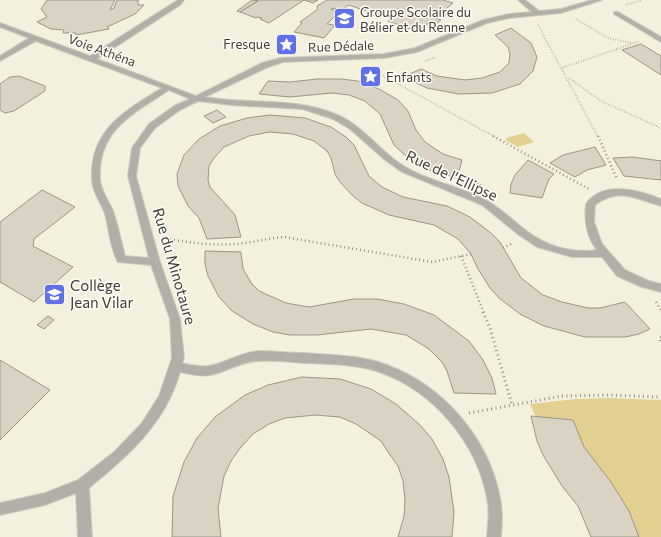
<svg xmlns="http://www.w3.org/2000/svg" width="661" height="537" font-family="Commissioner,sans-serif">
<rect width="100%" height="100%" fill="#f4f0de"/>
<g fill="#e2d090">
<path d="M524 133 534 142 518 147 505 140 507 139 506 138Z"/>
<path d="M608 398 661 400V537H639L629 511 611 482 536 417 530 404 576 399Z"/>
</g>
<g fill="#d8d3c2" stroke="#999585">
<path d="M47 0H115L110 10 114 8 117 0H138V5H144L135 14 107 27 109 29 76 35V33H63L64 30 51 29 37 22 47 17 41 9Z"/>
<path d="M252 0 258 1 240 12 237 11Z"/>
<path d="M256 0H318L313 3 304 0 269 23 260 19 262 18 258 17 256 18 240 12 258 1Z"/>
<path d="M327 0H443L453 3 441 13 447 15 443 18 438 16 435 18 441 20 437 23 431 21 418 31 407 28 404 30 396 27 399 25 388 21 391 19 377 14 375 16 367 13 369 12 349 5 341 10 333 8 331 9 339 12 327 24 335 25 324 38 294 32 302 23 300 22 318 9 317 6Z"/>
<path d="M511 28 531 43 537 57 533 71 520 84 492 93 459 94 427 88 403 77 421 69 437 76 465 80 482 78 500 72 509 63 510 54 508 47 495 35Z"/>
<path d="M641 44 661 56V75L622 50Z"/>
<path d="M19 76 45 86V91L14 111 5 113 0 110V84L10 77Z"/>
<path d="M317 79H341L358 81 379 89 398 100 408 111 416 130 425 142 443 154 462 160 457 178 429 170 410 160 394 145 380 114 365 101 349 95 332 93 290 97 259 94 268 81 290 82Z"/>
<path d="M217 110 226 117 213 123 204 116Z"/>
<path d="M270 115 305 118 331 127 346 137 354 145 369 176 382 187 403 197 447 206 470 217 491 233 500 242 521 278 543 295 562 302 588 308H600L625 302 650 329 639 334 625 337H585L544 326 520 314 499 298 490 288 478 269 471 254 458 239 434 225 389 215 362 203 353 196 340 182 335 174 331 158 327 151 314 141 293 134 269 132 249 136 224 147 214 158 209 166 208 180 210 187 235 215 241 237 207 239 199 218 188 206 178 186 177 174 184 155 199 139 220 126 247 118Z"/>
<path d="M595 147 606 165 587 170 575 177 550 163 563 155Z"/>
<path d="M633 157 661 161V180L624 176 613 158Z"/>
<path d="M528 160 554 174 549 179 542 198 510 193 511 184 515 175Z"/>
<path d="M471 181 481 185 475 191 466 187Z"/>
<path d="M42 190 75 207 34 239 33 246 73 267 34 302 0 282V222Z"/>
<path d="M205 251 241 252 243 269 252 284 259 291 286 303 309 307 354 299H377L404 304 434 315 469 341 483 360 492 378 496 394 454 393 447 371 442 362 429 349 406 335 371 329 317 335H290L273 332 253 324 232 311 219 297 208 276 205 264Z"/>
<path d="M48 316 54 320 44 329 37 325Z"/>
<path d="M0 360 50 390 0 440Z"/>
<path d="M302 377 340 379 371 389 396 404 420 425 432 439 443 459 449 477 454 512 452 537H398L404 516 405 500 403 481 398 466 388 452 381 441 356 424 340 417 315 415 285 418 269 424 253 434 241 447 231 461 224 476 218 508 221 537H172L173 496 184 462 197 438 215 417 245 395 268 385Z"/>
<path d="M531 416 573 420 584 447 611 482 629 511 639 537H591L578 506 562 486 543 455 537 441Z"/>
</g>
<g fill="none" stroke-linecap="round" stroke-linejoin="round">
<defs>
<g id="minor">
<path d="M178 0H184L180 5 97 59 196 96 262 63 280 58 384 54 415 48 483 20 509 14 532 12 518 0H525L539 11 561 9 592 0H602L561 13 509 18 487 23 417 52 384 58 283 62 268 67 205 97C250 105 297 96 340 116 363 127 378 148 399 163 424 180 455 185 482 198 496 205 507 215 519 225 541 244 568 254 597 250 586 236 584 221 586 204 603 180 639 190 661 199V206C636 199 619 187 595 205L594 222 602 244 625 270 649 281 661 284V292L642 287 617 276 602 257H572L537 247 519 235 482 205 402 172 385 160 350 129 333 119 302 109 231 105 198 101 180 110 155 128 140 148 136 176 160 262 180 319 184 358 182 363C191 365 200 367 209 366 226 363 241 352 258 351 273 351 289 353 304 353 332 355 361 355 387 365 444 386 489 439 500 498 503 511 502 524 501 537H487C488 524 490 511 487 498 477 443 434 392 382 373 358 364 330 364 304 363 289 362 274 360 259 361 242 361 227 372 210 375 200 377 189 374 180 372 165 424 129 455 89 488L92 537H78L76 493 45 505 0 515V503L45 493 78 480 114 452 142 423 159 396 172 358 170 319 151 265 118 262C110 248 109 229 105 214 101 203 92 191 92 180 89 130 125 111 162 88L36 41 0 61V56L29 38 0 27V23L90 56ZM169 90 190 99 174 106 149 124 132 148 128 176 149 258 125 256C121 241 118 225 113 211 109 202 101 190 100 180 97 130 133 114 169 90Z"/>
<path d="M614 12H618L661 37V42L614 14Z"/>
</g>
</defs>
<use href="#minor" stroke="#d0ccbc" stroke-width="2"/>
<g stroke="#939084" stroke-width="2" stroke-dasharray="0.5 2" stroke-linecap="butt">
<path d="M626 5 642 0"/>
<path d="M576 19 608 38 631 43"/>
<path d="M538 25 598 137"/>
<path d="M425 61 436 57"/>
<path d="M373 68 380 74 495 137"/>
<path d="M562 68 640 41"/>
<path d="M569 78 601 101 661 128"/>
</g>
<g stroke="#939084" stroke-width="2.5" stroke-dasharray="1 3" stroke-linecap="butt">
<path d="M493 136 589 189"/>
<path d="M598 136 617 179"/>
<path d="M162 238C187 242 210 246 235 244 252 243 267 238 284 237L432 262 471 254"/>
<path d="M503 248 513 243"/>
<path d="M461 256 484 313"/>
<path d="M656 302 661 310"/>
</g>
<g stroke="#939084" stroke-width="3" stroke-dasharray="1 3.5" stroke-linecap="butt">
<path d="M483 312 490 328 512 405"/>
<path d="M661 337 659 338 661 343"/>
<path d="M469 413 562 396 609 395 661 397"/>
</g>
<use href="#minor" fill="#b1afa8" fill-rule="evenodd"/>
</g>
<defs>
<symbol id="school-square" viewBox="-11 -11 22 22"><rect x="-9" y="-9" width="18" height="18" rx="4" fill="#6071e8" stroke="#fffdf6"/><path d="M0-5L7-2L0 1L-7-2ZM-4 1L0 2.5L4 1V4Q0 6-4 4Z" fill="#fff"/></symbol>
<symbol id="sight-square" viewBox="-11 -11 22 22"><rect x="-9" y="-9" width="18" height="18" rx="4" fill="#6071e8" stroke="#fffdf6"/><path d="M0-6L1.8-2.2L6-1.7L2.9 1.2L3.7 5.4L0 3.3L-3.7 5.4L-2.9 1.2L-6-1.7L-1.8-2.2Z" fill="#fff"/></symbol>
</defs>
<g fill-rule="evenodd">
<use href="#school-square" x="332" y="6" width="25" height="25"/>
<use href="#sight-square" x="274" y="32" width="25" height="25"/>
<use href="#sight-square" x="358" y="64" width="25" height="25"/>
<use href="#school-square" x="42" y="282" width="25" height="25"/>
</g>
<g text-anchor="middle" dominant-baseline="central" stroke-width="3" stroke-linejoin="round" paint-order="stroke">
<g font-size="13" fill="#3f3d36" stroke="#fffdf6" text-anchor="start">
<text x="360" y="12">Groupe Scolaire du<tspan x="360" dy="15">Bélier et du Renne</tspan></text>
<text x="270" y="44" text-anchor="end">Fresque</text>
<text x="386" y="77">Enfants</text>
</g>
<g font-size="13" fill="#3f3d36" stroke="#fffdf6">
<text transform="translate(341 46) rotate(-2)">Rue Dédale</text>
<text transform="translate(102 50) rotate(20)">Voie Athéna</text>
</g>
<g font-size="15" fill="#3f3d36" stroke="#fffdf6">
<text transform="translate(452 175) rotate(25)">Rue de l'Ellipse</text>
<text transform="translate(175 266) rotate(74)">Rue du Minotaure</text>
</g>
<g font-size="15" fill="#3f3d36" stroke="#fffdf6" text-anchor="start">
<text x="70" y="285">Collège<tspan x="70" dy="17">Jean Vilar</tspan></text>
</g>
</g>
</svg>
